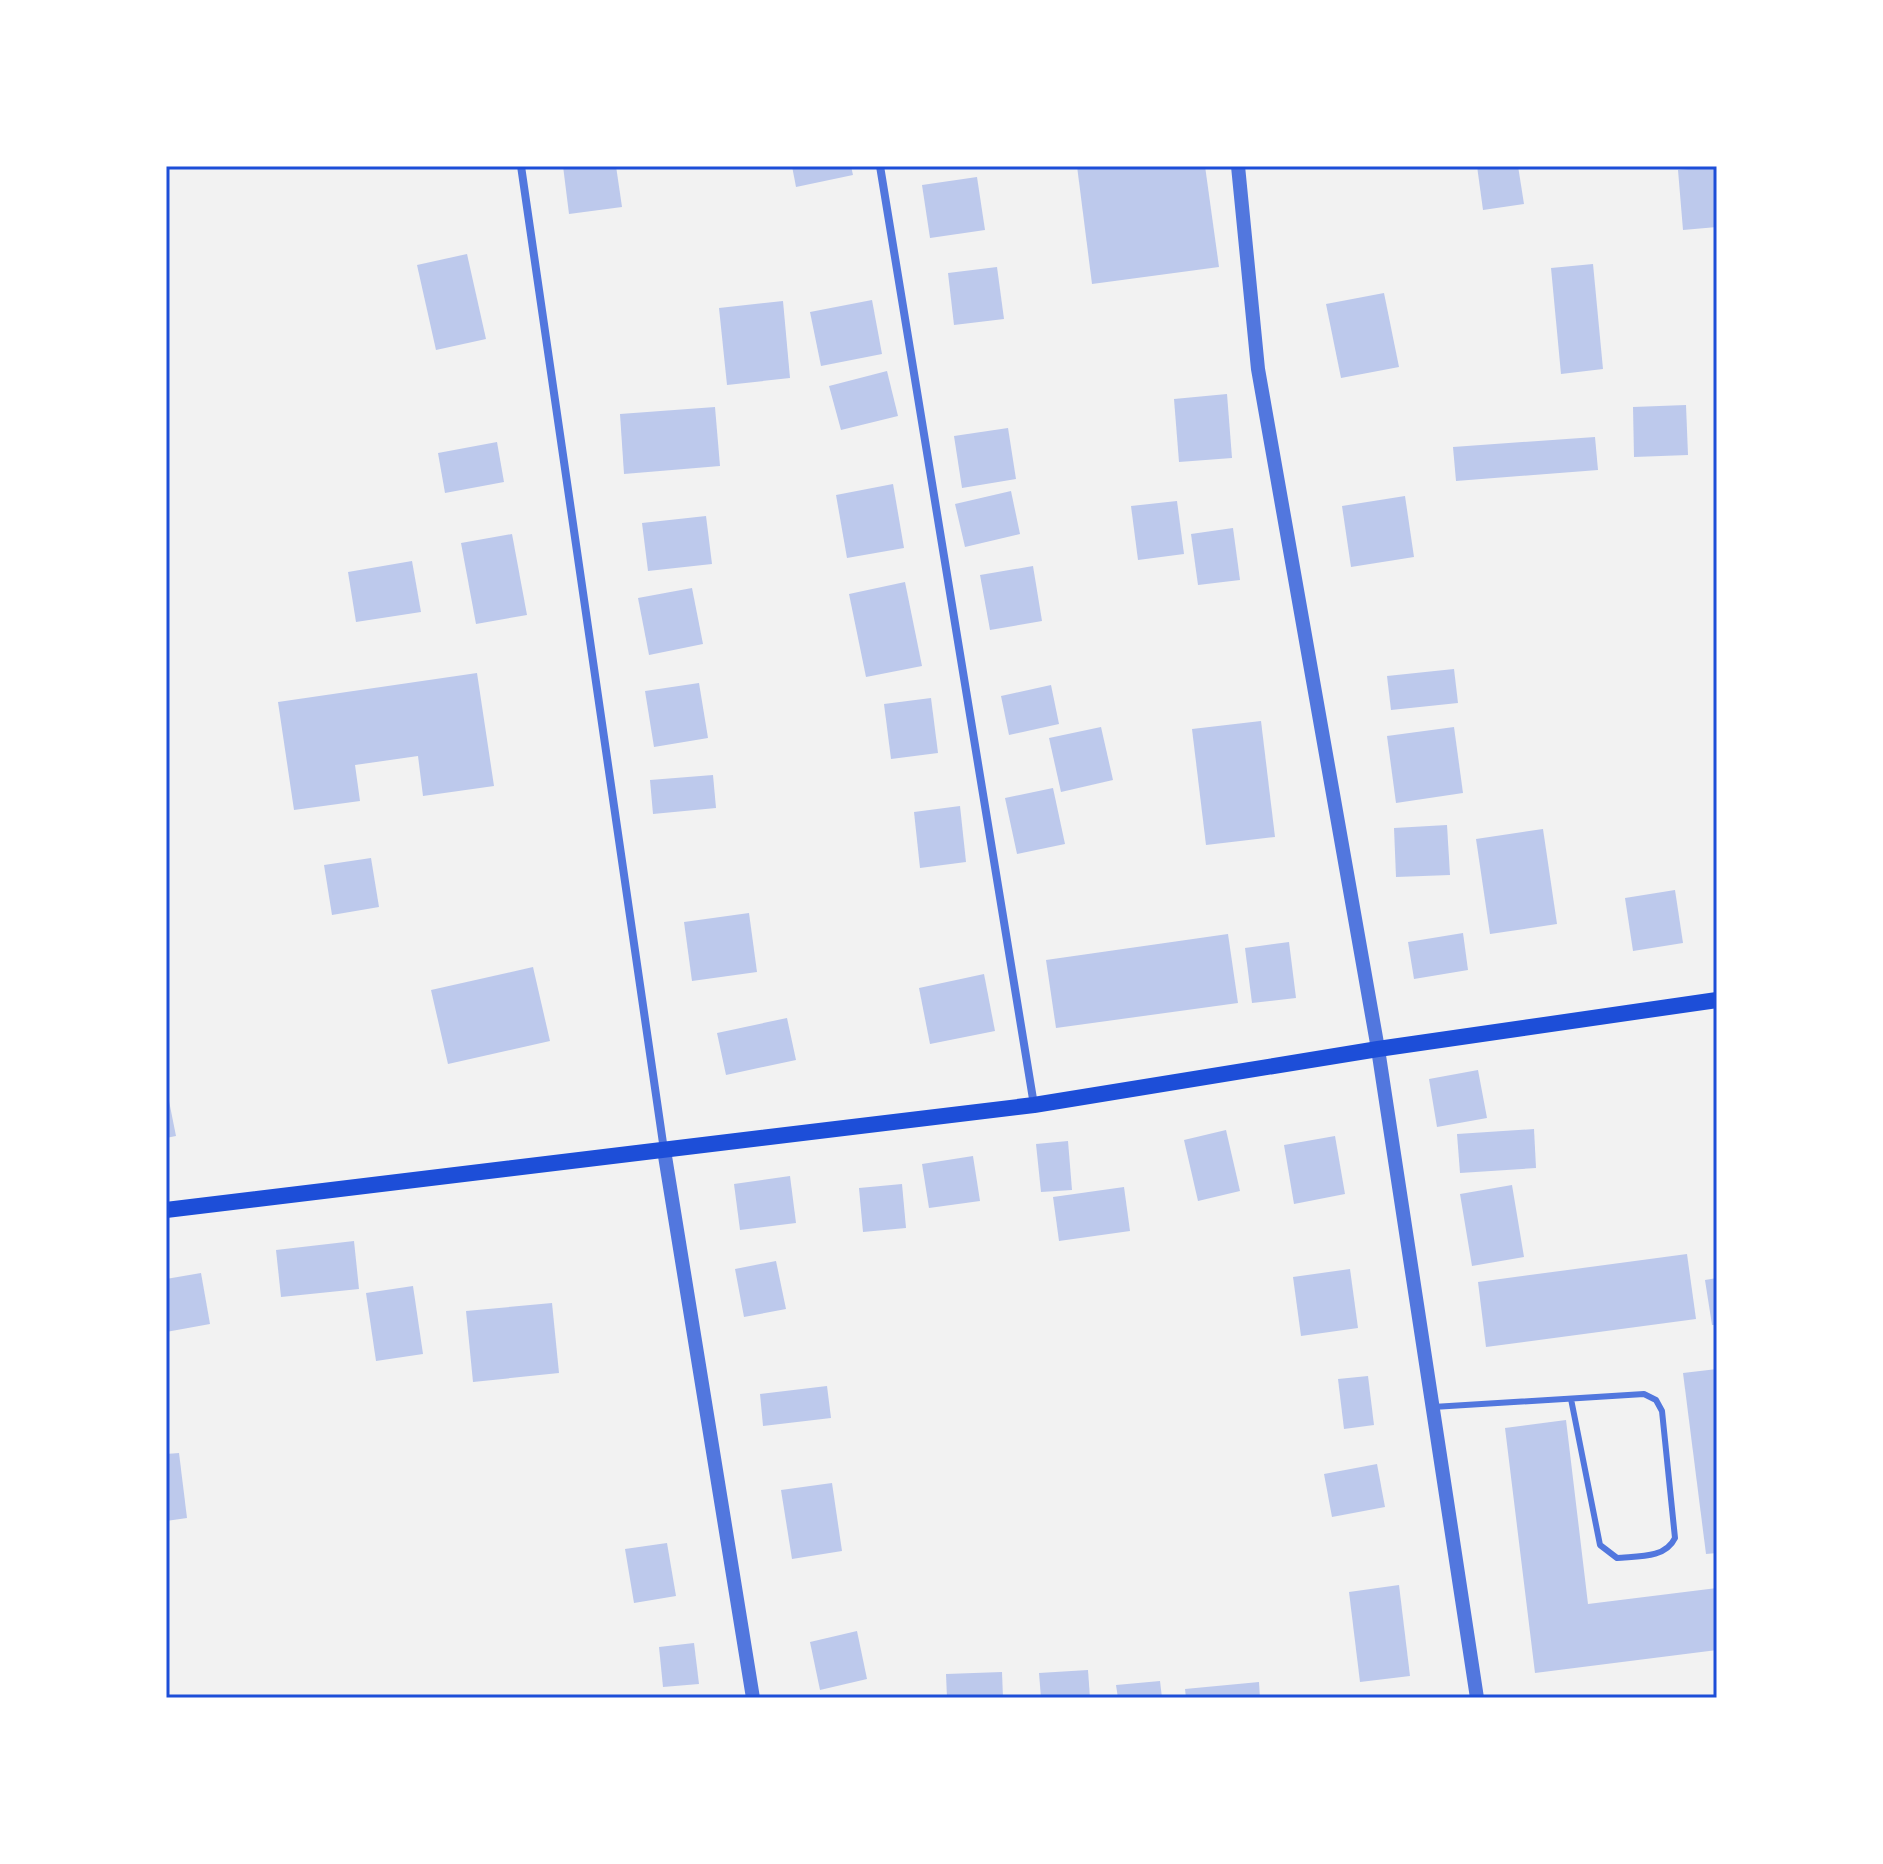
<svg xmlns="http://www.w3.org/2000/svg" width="1883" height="1864" font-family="'Roboto Condensed',sans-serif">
<rect width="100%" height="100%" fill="#f2f2f2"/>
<g fill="#bdc9ec">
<path d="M563 166H616L622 207 569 214Z"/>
<path d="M792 166H851L853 175 796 187Z"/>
<path d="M1077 166H1205L1219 267 1092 284Z"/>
<path d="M1477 166H1518L1524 204 1483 210Z"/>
<path d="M1717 166V227L1683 230 1678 170Z"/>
<path d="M977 177 985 230 930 238 922 185Z"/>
<path d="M467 254 486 339 436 350 417 265Z"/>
<path d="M1593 264 1603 369 1561 374 1551 268Z"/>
<path d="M997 267 1004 319 954 325 948 273Z"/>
<path d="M1384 293 1399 367 1341 378 1326 304Z"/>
<path d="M872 300 882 354 821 366 810 312Z"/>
<path d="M783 301 790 378 727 385 719 308Z"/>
<path d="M887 371 898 416 841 430 829 386Z"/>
<path d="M1227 394 1232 458 1179 462 1174 399Z"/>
<path d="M1686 405 1688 455 1634 457 1633 407Z"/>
<path d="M715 407 720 466 624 474 620 414Z"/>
<path d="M1008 428 1016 479 962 488 954 436Z"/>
<path d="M1595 437 1598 470 1456 481 1453 447Z"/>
<path d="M497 442 504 482 445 493 438 453Z"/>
<path d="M893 484 904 548 847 558 836 495Z"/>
<path d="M1011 491 1020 534 965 547 955 504Z"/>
<path d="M1405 496 1414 557 1351 567 1342 506Z"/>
<path d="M1177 501 1184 554 1138 560 1131 506Z"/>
<path d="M706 516 712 564 648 571 642 523Z"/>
<path d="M1233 528 1240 580 1198 585 1191 534Z"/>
<path d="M512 534 527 615 476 624 461 543Z"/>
<path d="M412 561 421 612 356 622 348 572Z"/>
<path d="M1033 566 1042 621 990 630 980 575Z"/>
<path d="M905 582 922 666 866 677 849 594Z"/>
<path d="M692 588 703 644 649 655 638 598Z"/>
<path d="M1454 669 1458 703 1391 710 1387 676Z"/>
<path d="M477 673 494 786 423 796 418 756 355 765 360 801 294 810 278 702Z"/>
<path d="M699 683 708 738 654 747 645 691Z"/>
<path d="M1051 685 1059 724 1009 735 1001 696Z"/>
<path d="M931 698 938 753 891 759 884 704Z"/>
<path d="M1261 721 1275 837 1206 845 1192 729Z"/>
<path d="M1101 727 1113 780 1061 792 1049 738Z"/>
<path d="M1454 727 1463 793 1396 803 1387 736Z"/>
<path d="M713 775 716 808 653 814 650 780Z"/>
<path d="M1053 788 1065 844 1017 854 1005 798Z"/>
<path d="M960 806 966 862 920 868 914 812Z"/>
<path d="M1447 825 1450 875 1396 877 1394 828Z"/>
<path d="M1543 829 1557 924 1490 934 1476 839Z"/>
<path d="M371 858 379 907 332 915 324 865Z"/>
<path d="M1675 890 1683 943 1633 951 1625 898Z"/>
<path d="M749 913 757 972 692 981 684 922Z"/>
<path d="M1463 933 1468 970 1414 979 1408 942Z"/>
<path d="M1228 934 1238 1003 1056 1028 1046 960Z"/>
<path d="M1289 942 1296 998 1252 1003 1245 948Z"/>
<path d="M533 967 550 1041 448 1064 431 990Z"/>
<path d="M984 974 995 1031 930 1044 919 988Z"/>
<path d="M787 1018 796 1060 726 1075 717 1033Z"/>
<path d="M1478 1070 1487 1118 1437 1127 1429 1079Z"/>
<path d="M166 1091H167L176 1136 166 1138Z"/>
<path d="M1534 1129 1536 1168 1460 1173 1457 1134Z"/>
<path d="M1226 1130 1240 1191 1198 1201 1184 1140Z"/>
<path d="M1335 1136 1345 1194 1294 1204 1284 1145Z"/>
<path d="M1068 1141 1072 1190 1041 1192 1036 1144Z"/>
<path d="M973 1156 980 1201 929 1208 922 1164Z"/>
<path d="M790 1176 796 1223 740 1230 734 1184Z"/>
<path d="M902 1184 906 1228 863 1232 859 1188Z"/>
<path d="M1512 1185 1524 1257 1472 1266 1460 1194Z"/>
<path d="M1124 1187 1130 1231 1059 1241 1053 1197Z"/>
<path d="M354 1241 359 1289 281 1297 276 1250Z"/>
<path d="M1687 1254 1696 1319 1486 1347 1478 1282Z"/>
<path d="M776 1261 786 1309 744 1317 735 1269Z"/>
<path d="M1350 1269 1358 1328 1301 1336 1293 1277Z"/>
<path d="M201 1273 210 1324 166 1332V1279Z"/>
<path d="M1717 1278V1325H1712L1705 1280Z"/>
<path d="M413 1286 423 1354 376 1361 366 1293Z"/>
<path d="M552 1303 559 1373 473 1382 466 1311Z"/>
<path d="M1717 1369V1553L1706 1554 1683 1373Z"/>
<path d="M1368 1376 1374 1425 1344 1429 1338 1379Z"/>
<path d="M827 1386 831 1418 763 1426 760 1394Z"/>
<path d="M1566 1420 1588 1604 1717 1588V1650L1535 1673 1505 1428Z"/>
<path d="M179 1453 187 1518 166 1521V1454Z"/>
<path d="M1377 1464 1385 1507 1332 1517 1324 1474Z"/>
<path d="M832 1483 842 1551 792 1559 781 1490Z"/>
<path d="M667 1543 676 1596 634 1603 625 1549Z"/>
<path d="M1399 1585 1410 1676 1360 1682 1349 1592Z"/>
<path d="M857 1631 867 1679 820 1690 810 1642Z"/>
<path d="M694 1643 699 1684 663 1687 659 1647Z"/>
<path d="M1088 1670 1090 1698H1041L1039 1673Z"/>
<path d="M1002 1672 1003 1698H947L946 1674Z"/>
<path d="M1160 1681 1162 1698H1118L1116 1685Z"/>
<path d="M1259 1682 1260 1698H1186L1185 1689Z"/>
</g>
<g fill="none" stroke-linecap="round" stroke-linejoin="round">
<path stroke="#5277de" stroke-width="6" d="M1433 1407 1644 1394 1656 1400 1662 1411 1675 1538C1665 1559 1637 1556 1617 1558L1600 1545 1571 1399"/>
<g stroke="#5277de" stroke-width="8">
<path d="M521 166 664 1150"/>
<path d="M880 166 1034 1105"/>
</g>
<g stroke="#5277de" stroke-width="14">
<path d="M1238 166 1258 369 1378 1049 1477 1698"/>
<path d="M664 1150 753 1698"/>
</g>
<path stroke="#1d4ed8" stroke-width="16" d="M166 1210 1034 1105 1378 1049 1717 1000"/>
</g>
<rect width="1883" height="1864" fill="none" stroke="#ffffff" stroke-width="336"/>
<rect x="168" y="168" width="1547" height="1528" fill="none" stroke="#1d4ed8" stroke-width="3"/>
</svg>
